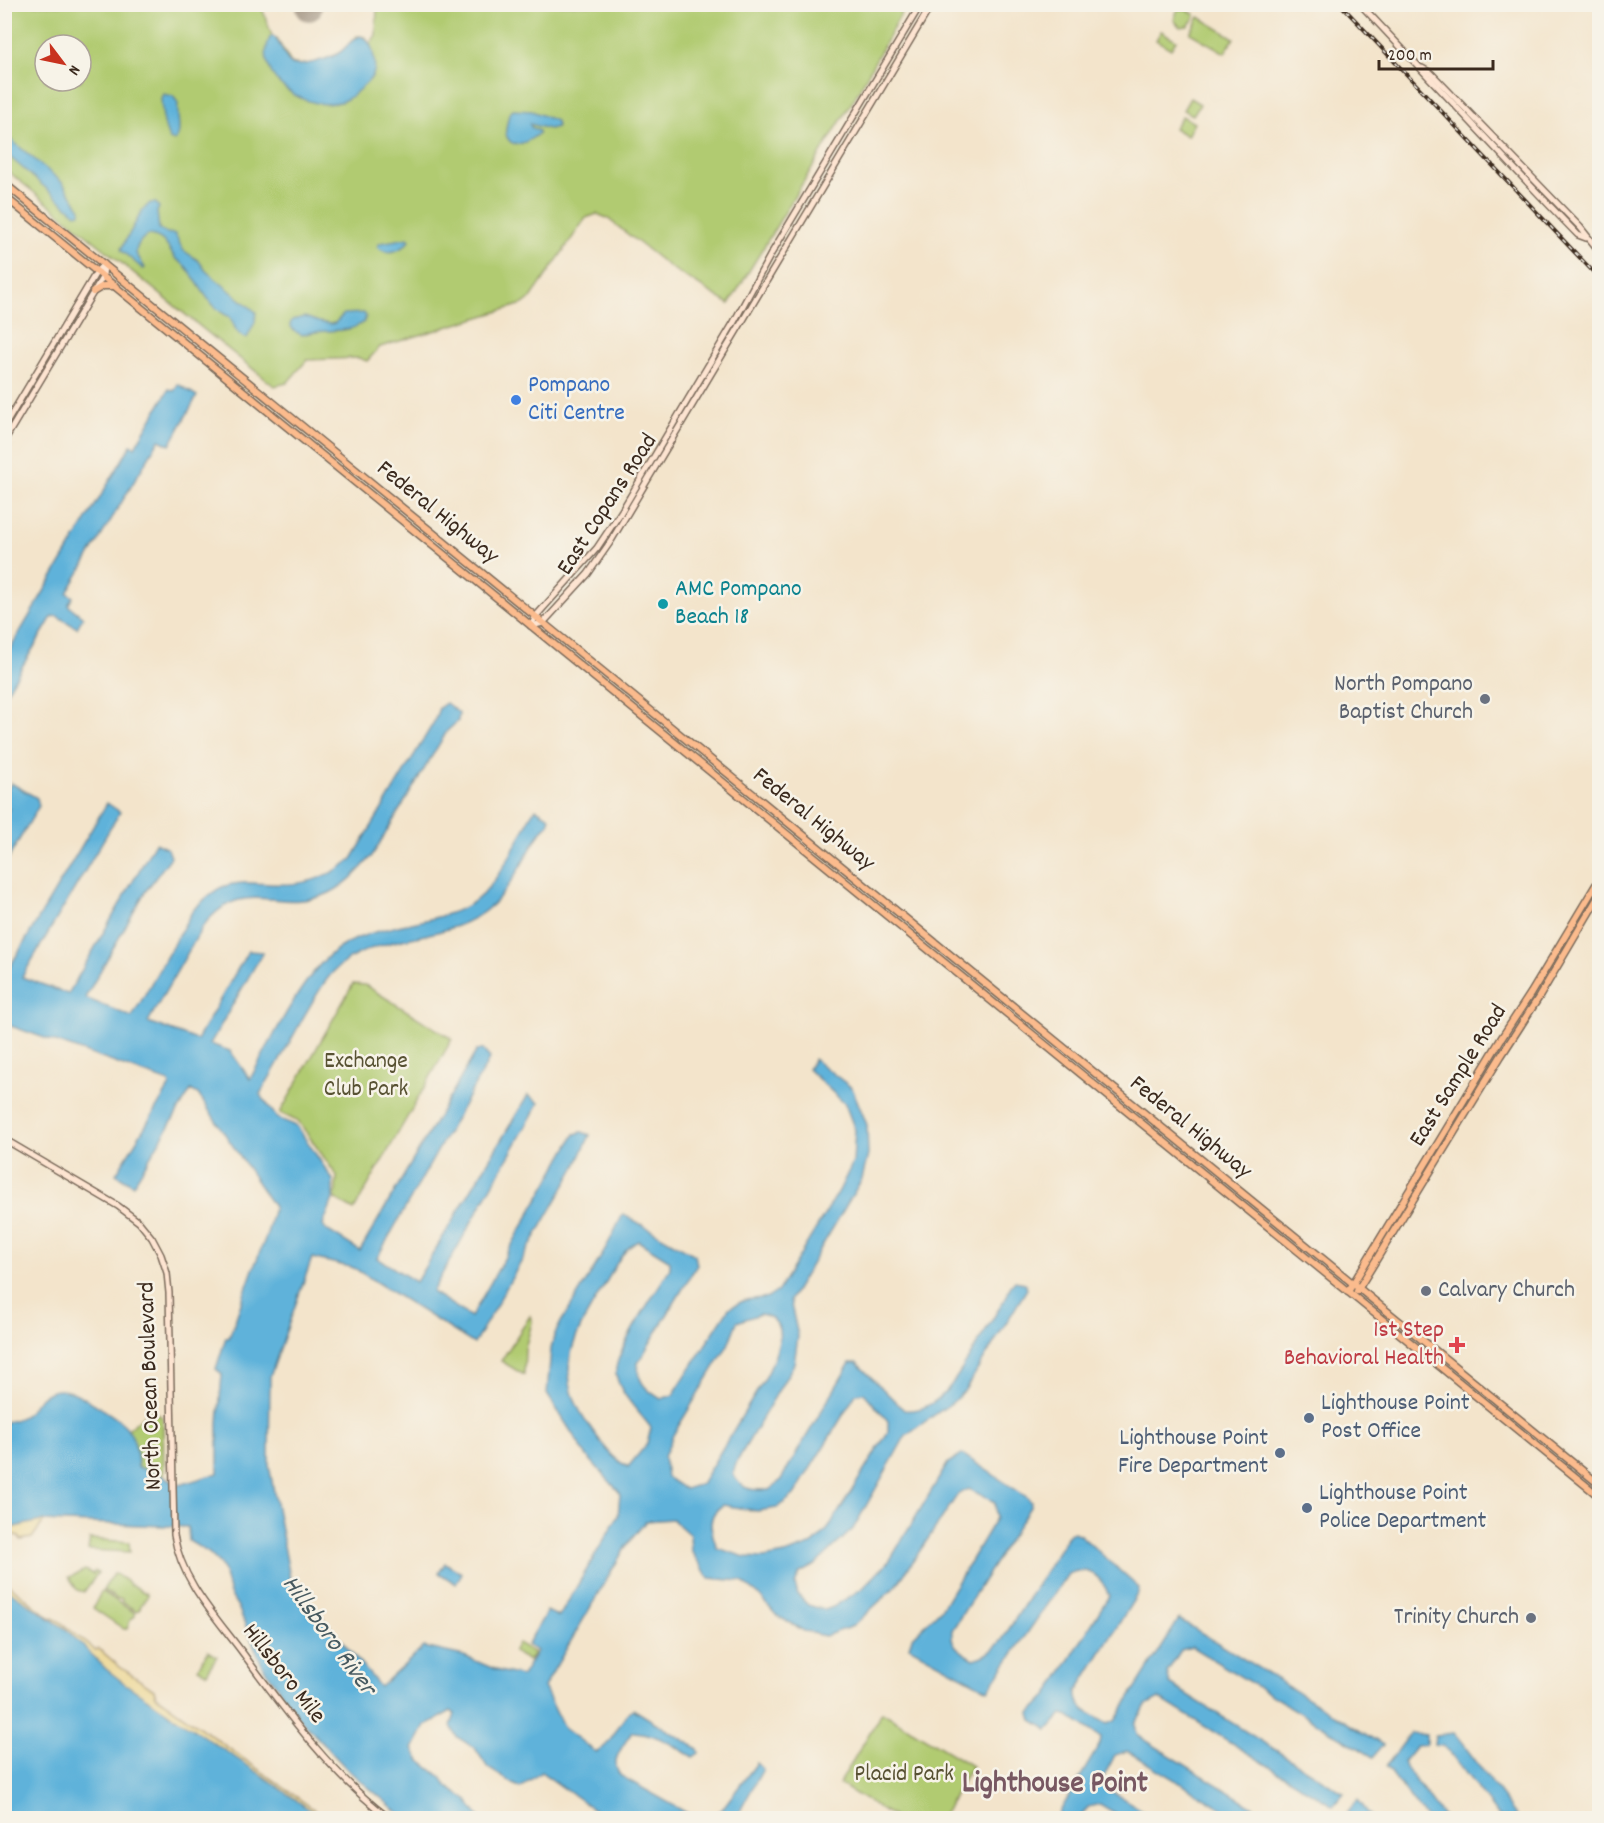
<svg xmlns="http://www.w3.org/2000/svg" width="1604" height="1823" font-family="Dekko,sans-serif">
<rect width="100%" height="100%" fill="#f7f3e8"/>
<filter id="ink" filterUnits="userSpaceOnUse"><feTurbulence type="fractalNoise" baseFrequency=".0167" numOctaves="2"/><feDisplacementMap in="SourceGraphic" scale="12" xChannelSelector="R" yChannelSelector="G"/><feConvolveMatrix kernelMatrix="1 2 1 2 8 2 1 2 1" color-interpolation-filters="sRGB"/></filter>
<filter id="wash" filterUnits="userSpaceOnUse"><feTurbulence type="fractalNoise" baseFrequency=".008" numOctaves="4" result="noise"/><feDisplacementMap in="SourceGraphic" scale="24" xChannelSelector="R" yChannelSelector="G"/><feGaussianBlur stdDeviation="1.35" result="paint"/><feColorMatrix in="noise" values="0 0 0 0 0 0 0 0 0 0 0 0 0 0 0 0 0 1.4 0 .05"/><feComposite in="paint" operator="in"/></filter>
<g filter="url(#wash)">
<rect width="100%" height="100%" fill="#f3e4cb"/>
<g fill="#b1cb71" stroke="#767a48" stroke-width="1.5" fill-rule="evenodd">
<path d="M4 5H261L272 36 277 39 291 63C301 68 329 59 339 53 346 49 350 41 357 36L365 37 370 44 376 35 377 5H906L854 99 729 304 671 268 607 218 597 214 586 218 583 222 531 298 523 304 380 347 367 361 359 358 307 360 287 383 274 386 5 169ZM45 45H81V81H45Z"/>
<path d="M1180 9H1185L1194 14 1195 17 1188 26 1180 27 1174 20 1177 11Z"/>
<path d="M1199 17 1234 38 1225 53 1190 33Z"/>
<path d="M1161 31 1176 40 1171 49 1156 40Z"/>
<path d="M1190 98 1200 104 1193 115 1183 110Z"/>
<path d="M1182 116 1194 123 1187 136 1174 128Z"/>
<path d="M353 984 365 985 452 1039 354 1210 335 1199 337 1176 299 1122 280 1113Z"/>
<path d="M530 1316 532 1322 525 1349 524 1375 501 1361Z"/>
<path d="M152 1409 163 1418 164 1476 138 1467 137 1453 128 1429Z"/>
<path d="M90 1539 129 1542 130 1552 88 1550Z"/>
<path d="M85 1570 93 1574 95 1571 98 1573 84 1592 77 1590 69 1577Z"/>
<path d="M114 1573 129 1583 130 1586 132 1585 147 1594V1597L142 1603 139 1610 136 1611 122 1602V1599H117L103 1590Z"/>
<path d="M101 1592H103L135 1613V1616L130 1621 127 1629H124L93 1608Z"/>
<path d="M518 1643 534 1653 529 1661 513 1652Z"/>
<path d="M208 1651 217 1656 207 1673 198 1668Z"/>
<path d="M882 1712 972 1766 941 1818H896L839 1784Z"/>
</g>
<g fill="#eeda9e" stroke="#94825e" stroke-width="1.5">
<path d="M4 1518 41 1521H44L32 1538 21 1540 19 1536 5 1533Z"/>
<path d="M4 1581 48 1616 59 1621 95 1650 99 1649 120 1667 154 1690 156 1696 326 1818H273L5 1616Z"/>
</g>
<g fill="#5eb2da" stroke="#4c6e7c" stroke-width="1.5" fill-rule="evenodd">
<path d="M273 36C282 43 283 59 292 64 300 68 331 58 339 53 347 48 351 38 361 36 370 40 373 49 374 59 377 75 371 79 360 89 355 93 350 98 345 100 309 116 251 78 270 37Z"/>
<path d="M163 94 173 96 178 103C176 116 183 132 175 141L169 139C163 125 162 113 161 98Z"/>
<path d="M513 110 532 111 556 121 557 127 549 129 530 124 531 127 539 131V133C531 140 511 153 506 134 505 129 508 120 509 114Z"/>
<path d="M4 134 63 183 81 209 80 213 76 214 5 153Z"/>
<path d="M150 203H156L159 207 157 212 159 229 166 233 175 234 183 250 199 261 206 271 256 312 255 322 247 338C237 337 234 325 230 317 209 308 201 286 187 268 184 264 180 262 176 259 167 248 166 237 149 235 142 237 136 246 136 253L145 268 143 269 122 251 121 249 142 211Z"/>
<path d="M408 238 410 240C401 251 389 256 377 247L380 243Z"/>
<path d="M364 313 366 316 364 322C345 336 323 327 302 335L294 331 290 325 292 320 305 317 319 322 330 324 335 323 344 314Z"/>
<path d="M178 384 197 396 170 445 159 440 67 593 73 597 68 605 83 617 77 628 57 616 52 617 5 695V655L8 652 131 445 135 447 169 389 174 391Z"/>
<path d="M446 703 459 713 458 721 447 731 372 856C358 872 343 889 322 896 274 912 243 876 203 926L148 1022 197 1040 248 951 263 952 210 1044 230 1051 250 1079C271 1042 304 970 339 948 353 939 370 933 386 929 412 922 455 917 476 900 498 882 512 852 525 828 529 821 529 814 536 809L550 817 548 825 540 833C525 857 512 886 492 905 449 946 375 929 333 972 321 985 312 1003 303 1018 289 1044 275 1069 260 1094L277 1118 297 1126 333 1180V1199L323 1225 325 1229 360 1251 477 1050H483L490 1058 377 1258 416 1282 528 1095 539 1103 432 1292 471 1317 575 1134 582 1132 590 1135 576 1166 474 1344 354 1268 312 1258 270 1377 269 1465 290 1578 380 1687 424 1647 464 1656 499 1671 522 1676 537 1651 527 1645 547 1611 559 1617 618 1516 620 1493 586 1455 547 1394 551 1349 554 1336 561 1322 604 1252 623 1214 695 1255 697 1265 638 1363C637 1382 646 1390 661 1399L673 1395 729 1308 745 1300 769 1297 778 1291 839 1191 853 1162 855 1130 845 1104 808 1069 814 1059 852 1088 867 1125 868 1155 862 1179 790 1300 798 1336 794 1364 736 1463 733 1474C742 1491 751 1490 769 1490L780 1481 850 1363H857L904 1410C941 1414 961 1370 977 1344 987 1328 997 1312 1007 1296L1010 1287 1015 1281 1025 1283 1027 1289 965 1390 953 1402 906 1435 853 1529 815 1565 800 1573 795 1584 798 1595 808 1605 825 1610 833 1607 863 1588 890 1560 948 1463 962 1454 1028 1498 1031 1502 1030 1507 952 1630C950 1647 961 1651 974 1659 988 1656 993 1650 1002 1640L1069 1534 1074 1532 1080 1535 1139 1588 1138 1593 1077 1691C1074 1709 1094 1715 1107 1724L1115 1721 1179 1619 1383 1745 1373 1757 1192 1647 1181 1650 1167 1672 1170 1684 1344 1793 1333 1806 1159 1698 1146 1705 1135 1724 1137 1735 1271 1818H1238L1127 1751 1115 1755 1101 1782 1109 1790 1155 1818H1123L1100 1804 1088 1807 1080 1818H1056L1100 1744 1101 1737 1067 1715H1062L1048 1730 1032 1720 1030 1713 1048 1695 1109 1596C1102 1576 1088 1565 1068 1574L988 1690 909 1647 912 1638 942 1608 996 1518 995 1502 969 1489 958 1494 897 1585 853 1626 825 1636 804 1631 776 1615 758 1594 741 1581 709 1578 691 1551 690 1535 672 1519 646 1521 626 1546 544 1687 564 1728 596 1752C615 1744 617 1720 633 1709L698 1749 699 1753 693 1757C674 1746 655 1732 632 1732 623 1747 608 1761 621 1776L696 1818H606L541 1772 520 1788 488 1768 475 1748 457 1737 451 1726 455 1714 451 1711 425 1726 413 1749 420 1761 441 1777 447 1787 466 1799 480 1818H405L348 1770 298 1717 262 1665 238 1607 230 1594 224 1571 219 1563 209 1553 189 1541 188 1527 41 1521 5 1529V1422C36 1417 30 1400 50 1392 57 1389 65 1390 72 1392 81 1395 122 1420 127 1428 136 1439 137 1454 138 1467L166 1477 180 1485 218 1473V1423L222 1374 216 1369 226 1337 229 1338 252 1272 267 1234 274 1207 198 1094 191 1090 133 1185 116 1174 170 1086 169 1082 5 1024V972L8 970 107 803 120 812 22 977 68 994 155 843 168 849 171 857 145 892 85 998 132 1017 193 910C202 902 211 892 222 887 238 881 253 883 269 884 301 886 326 880 352 859L434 722 439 708ZM638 1241 670 1261V1268C659 1288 612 1355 616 1374 620 1395 639 1411 651 1428L647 1444 628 1467C611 1458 604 1446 593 1431 549 1373 573 1338 605 1284 614 1269 622 1249 638 1241ZM760 1314C793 1319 776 1355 767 1375L701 1484 685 1489 667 1477 664 1457 673 1435 728 1345 737 1322ZM864 1393 888 1421V1432L828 1529 813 1544 785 1554 764 1558 745 1557 717 1548C711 1531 705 1516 723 1505L757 1511 777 1508 794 1495 856 1394Z"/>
<path d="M11 783 37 798 39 806 5 864V816L9 809 5 806V794Z"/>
<path d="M445 1563 462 1573 456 1584 439 1573Z"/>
<path d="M5 1588 67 1630 106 1669 124 1683 263 1776 321 1818H5Z"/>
<path d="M1411 1733 1426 1735V1745L1416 1746 1403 1762 1404 1765 1444 1818H1426L1386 1766Z"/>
<path d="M1454 1733 1463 1744 1518 1818H1500L1448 1750 1442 1746 1434 1745 1435 1735Z"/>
<path d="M757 1763 763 1769 736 1818H710L722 1809Z"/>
<path d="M1358 1800 1372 1818H1352L1347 1812Z"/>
</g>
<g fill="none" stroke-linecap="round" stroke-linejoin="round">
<path stroke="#978774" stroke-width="26" d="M309 4V8"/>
</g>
</g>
<g filter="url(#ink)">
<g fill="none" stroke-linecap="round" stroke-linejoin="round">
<defs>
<g id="secondary">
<path d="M1360 4C1433 81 1504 159 1578 235L1586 238"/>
<path d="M1422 68 1431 73 1580 227 1600 252"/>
<path d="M4 427 97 271 104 264"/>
<path d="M4 441 103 276 104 264"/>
<path d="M531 626 543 623 588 574 611 541 932 4"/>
<path d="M531 626 536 616 597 548 621 512 734 322 771 254 921 4"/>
<path d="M4 1139 118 1206 139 1222 152 1238 161 1255 167 1273 169 1293 174 1535C181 1580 215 1616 242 1652 284 1709 332 1776 389 1818"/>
</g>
<g id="primary">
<path d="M4 183 1600 1485"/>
<path d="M4 196 1600 1497"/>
<path d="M93 292 103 286H115"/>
<path d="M1357 1291 1501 1056 1539 997 1600 894"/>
<path d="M1348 1292 1501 1039 1531 993 1600 878"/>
</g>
</defs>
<use href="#secondary" stroke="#7b6b5b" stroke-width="8"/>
<use href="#primary" stroke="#7b6b5b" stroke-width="9"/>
<use href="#secondary" stroke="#fde4d1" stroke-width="5"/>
<use href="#primary" stroke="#fbbb8d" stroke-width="6"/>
<defs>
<path id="rail" d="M1340 4 1600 279"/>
</defs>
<use href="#rail" stroke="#3b2a1e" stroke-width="4"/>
<use href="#rail" stroke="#f7f3e8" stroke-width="1.5" stroke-dasharray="4.5" stroke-linecap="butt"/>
</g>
</g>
<circle fill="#3f7fe0" stroke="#f7f3e8" stroke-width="2" cx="516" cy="400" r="6"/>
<circle fill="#0f9aa8" stroke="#f7f3e8" stroke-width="2" cx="663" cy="604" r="6"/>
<g fill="#6b7280" stroke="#f7f3e8" stroke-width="2">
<circle cx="1485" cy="699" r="6"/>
<circle cx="1426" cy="1291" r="6"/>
<circle cx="1531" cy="1618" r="6"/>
</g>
<path fill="#e0444e" stroke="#f7f3e8" stroke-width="2" d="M1454 1336h6v6h6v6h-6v6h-6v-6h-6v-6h6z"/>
<g fill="#5c6f8a" stroke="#f7f3e8" stroke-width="2">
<circle cx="1309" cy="1418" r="6"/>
<circle cx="1280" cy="1453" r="6"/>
<circle cx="1307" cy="1508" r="6"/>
</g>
<g text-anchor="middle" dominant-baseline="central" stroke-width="5" stroke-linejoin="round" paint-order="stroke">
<g font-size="24" fill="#366cbe" stroke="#f7f3e8" text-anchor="start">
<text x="528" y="386">Pompano<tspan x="528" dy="28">Citi Centre</tspan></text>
</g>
<g font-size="24" fill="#3b2a1e" stroke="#f7f3e8">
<text transform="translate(608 505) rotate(-57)">East Copans Road</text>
<text transform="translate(437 513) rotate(39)">Federal Highway</text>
<text transform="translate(813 820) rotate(39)">Federal Highway</text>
<text transform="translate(1459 1076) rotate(-58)">East Sample Road</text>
<text transform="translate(1190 1128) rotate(39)">Federal Highway</text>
<text transform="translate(151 1386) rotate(-92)">North Ocean Boulevard</text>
<text transform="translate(283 1674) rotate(52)">Hillsboro Mile</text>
</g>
<g font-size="24" fill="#0d838f" stroke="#f7f3e8" text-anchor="start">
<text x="675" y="590">AMC Pompano<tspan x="675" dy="28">Beach 18</tspan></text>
</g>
<g font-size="24" fill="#5b616d" stroke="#f7f3e8" text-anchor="end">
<text x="1473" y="685">North Pompano<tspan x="1473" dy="28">Baptist Church</tspan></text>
<text x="1438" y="1291" text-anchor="start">Calvary Church</text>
<text x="1519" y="1618">Trinity Church</text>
</g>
<g font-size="24" fill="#585233" stroke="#f7f3e8">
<text x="366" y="1062">Exchange<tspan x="366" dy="28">Club Park</tspan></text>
<text x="904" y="1775">Placid Park</text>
</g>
<g font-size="24" fill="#be3a42" stroke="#f7f3e8" text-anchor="end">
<text x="1444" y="1331">1st Step<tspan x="1444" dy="28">Behavioral Health</tspan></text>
</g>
<g font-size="24" fill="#4e5e75" stroke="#f7f3e8" text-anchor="start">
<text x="1321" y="1404">Lighthouse Point<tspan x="1321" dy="28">Post Office</tspan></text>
<text x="1268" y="1439" text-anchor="end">Lighthouse Point<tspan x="1268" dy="28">Fire Department</tspan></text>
<text x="1319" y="1494">Lighthouse Point<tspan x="1319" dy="28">Police Department</tspan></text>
</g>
<g font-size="26" font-style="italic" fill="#475a60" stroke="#f7f3e8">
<text transform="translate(328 1636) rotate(54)">Hillsboro River</text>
</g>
<g font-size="30" font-weight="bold" fill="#785862" stroke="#f7f3e8">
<text x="1055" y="1785">Lighthouse Point</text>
</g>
</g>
<rect width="1604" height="1823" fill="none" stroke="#f7f3e8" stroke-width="24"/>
<g transform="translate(63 63) rotate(122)"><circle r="28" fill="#f7f3e8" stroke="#aca397" stroke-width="1.5"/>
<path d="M0-4.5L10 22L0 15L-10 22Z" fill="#c8321e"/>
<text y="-9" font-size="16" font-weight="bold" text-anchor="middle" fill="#3b2a1e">N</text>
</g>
<path d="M1379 60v9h114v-9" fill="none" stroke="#3b2a1e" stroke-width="3"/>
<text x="1388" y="60" font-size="18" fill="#3b2a1e" stroke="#f7f3e8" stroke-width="4.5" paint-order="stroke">200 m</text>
</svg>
